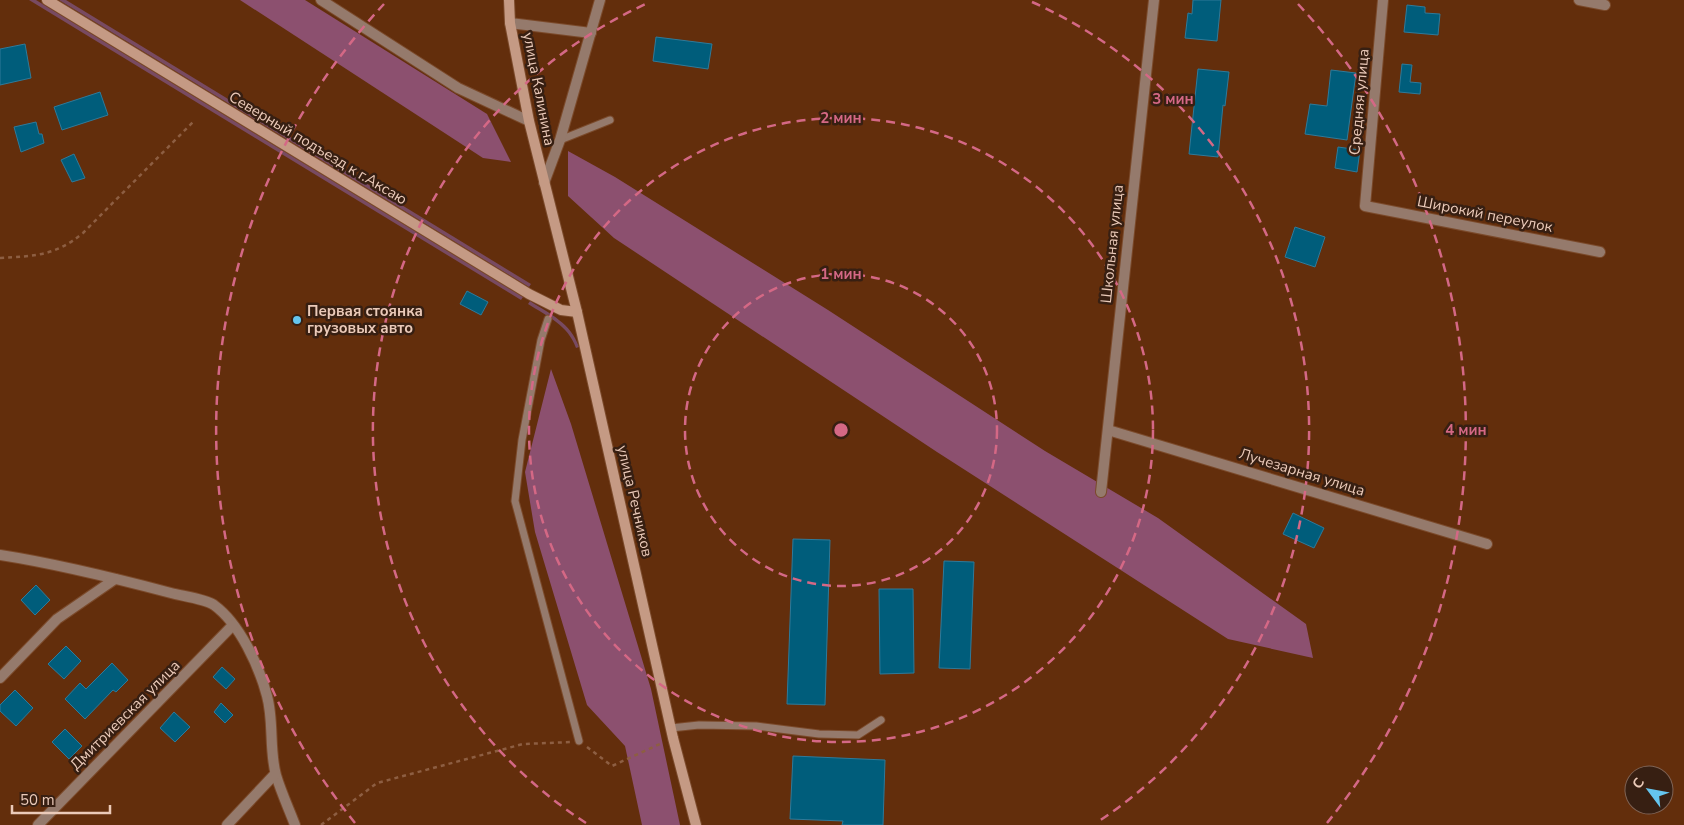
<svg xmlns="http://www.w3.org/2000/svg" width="1684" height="825" font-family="'Nunito Sans',sans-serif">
<rect width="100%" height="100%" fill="#632e0c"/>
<g fill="#784a61">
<path d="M29 0H36L523 297 521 300Z"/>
<path d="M59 0H66L531 284 529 287Z"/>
<path d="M530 301C550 314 571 323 579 347L576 348C568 325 547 316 528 304Z"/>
</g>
<g fill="#8c506f">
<path d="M240 0H305L487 114 511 162 483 158Z"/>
<path d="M568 151 615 177 828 310 1045 451 1158 518 1306 624 1313 658 1228 639 937 452 614 238 568 196Z"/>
<path d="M551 369 571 424 651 689 680 825H642L625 746 587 705 535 532 525 472Z"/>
</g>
<g fill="#005d7b" stroke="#2e7a9a">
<path d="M1193 0H1221L1217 41 1185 38 1188 13 1192 14Z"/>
<path d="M1407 5 1425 7V13L1440 14 1438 35 1404 32Z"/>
<path d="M656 37 712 44 708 69 653 61Z"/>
<path d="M25 44 31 78 0 85V49Z"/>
<path d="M1402 64 1412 65 1410 82 1421 83 1420 94 1399 92Z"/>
<path d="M1198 69 1229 72 1225 106 1223 105 1218 157 1189 154Z"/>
<path d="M1331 70 1356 73 1347 140 1305 134 1310 104 1327 106Z"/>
<path d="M100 92 108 115 62 130 54 107Z"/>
<path d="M36 122 39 134H42L44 143 21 152 14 127Z"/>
<path d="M1338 147 1360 150 1357 172 1335 168Z"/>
<path d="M74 154 85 178 72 182 61 160Z"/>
<path d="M1295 227 1325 237 1315 267 1285 257Z"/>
<path d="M467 291 488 302 481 315 460 304Z"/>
<path d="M1293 513 1324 528 1314 548 1283 534Z"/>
<path d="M793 539 830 540 825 705 787 704Z"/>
<path d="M944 561 974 562 970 669 939 668Z"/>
<path d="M36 585 50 600 35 615 21 600Z"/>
<path d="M879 589H913L914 673 880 674Z"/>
<path d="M66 646 81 661 64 679 48 664Z"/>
<path d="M112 663 128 680 116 692 113 690 85 719 65 699 80 683 86 689Z"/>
<path d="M222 667 235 679 226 689 213 677Z"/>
<path d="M15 690 33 708 16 726 0 711V705Z"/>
<path d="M221 703 233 715 225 723 214 712Z"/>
<path d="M174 712 190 727 175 742 160 728Z"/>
<path d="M65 729 82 746 69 759 52 742Z"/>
<path d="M793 756 885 760 883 825H842L843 821 790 819Z"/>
</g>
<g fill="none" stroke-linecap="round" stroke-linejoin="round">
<defs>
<g id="lane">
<path d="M560 140 610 120"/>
<path d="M548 319 541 340 522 440 515 501 579 741"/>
<path d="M671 728 699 725 756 726 819 734 858 735 881 720"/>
</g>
<g id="street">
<path d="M321 0 458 88 529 121"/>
<path d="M1383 0 1365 206 1600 252"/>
<path d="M1579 0 1605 5"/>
<path d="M510 23 591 33"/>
<path d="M544 183 560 140 600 0"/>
<path d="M1108 430 1487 544"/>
<path d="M1101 492 1154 0"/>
<path d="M0 555C58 564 114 578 171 593 182 596 205 599 214 605 240 624 259 666 267 696 274 721 269 750 276 775 281 792 289 809 295 825"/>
<path d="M0 678 57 619 115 579"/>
<path d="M38 825 233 625"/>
<path d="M227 825 275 774"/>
</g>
<g id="secondary">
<path d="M47 0 529 294 561 310 577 312"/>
<path d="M509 0 510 23 529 121 577 312 673 738 696 825"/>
</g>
</defs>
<use href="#lane" stroke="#7b4a2b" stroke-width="9"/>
<use href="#street" stroke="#7b4a2b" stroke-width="12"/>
<use href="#secondary" stroke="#7b4a2b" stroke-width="12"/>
<g stroke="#8d5e42" stroke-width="2.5" stroke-dasharray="4 4" stroke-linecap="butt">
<path d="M0 258C35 256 55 256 83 233L193 122"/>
<path d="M587 747 612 766 662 743"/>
<path d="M321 825 377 783 523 744 571 742"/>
</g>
<use href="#lane" stroke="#957a6c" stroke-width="7"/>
<use href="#street" stroke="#957a6c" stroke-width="10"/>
<use href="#secondary" stroke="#c59a84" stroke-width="10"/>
</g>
<g fill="none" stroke="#d46885" stroke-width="2.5" stroke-dasharray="9 6">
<circle cx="841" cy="430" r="156"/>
<circle cx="841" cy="430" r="312"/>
<path d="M586 823A469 469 0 0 1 650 2M1032 2A469 469 0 0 1 1096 823"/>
<path d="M355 823A625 625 0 0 1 384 4M1298 4A625 625 0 0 1 1327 823"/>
</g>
<circle fill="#65c5ee" stroke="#371f12" stroke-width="2" cx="297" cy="320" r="5"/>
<g text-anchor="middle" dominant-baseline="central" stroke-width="5" stroke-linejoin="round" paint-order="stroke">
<g font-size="15" fill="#ebcab9" stroke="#371f12">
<text transform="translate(539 89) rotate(79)">улица Калинина</text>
<text transform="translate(1359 102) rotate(-85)">Средняя улица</text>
<text transform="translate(318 148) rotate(31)">Северный подъезд к г.Аксаю</text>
<text transform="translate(1485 214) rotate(11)">Широкий переулок</text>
<text transform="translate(1112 244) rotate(-84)">Школьная улица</text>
<text transform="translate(1302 472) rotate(17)">Лучезарная улица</text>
<text transform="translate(635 501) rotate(77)">улица Речников</text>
<text transform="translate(125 715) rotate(-45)">Дмитриевская улица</text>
</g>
<g font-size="15" font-weight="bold" fill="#ebcab9" stroke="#371f12" text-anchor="start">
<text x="307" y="311">Первая стоянка<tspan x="307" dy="17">грузовых авто</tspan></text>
</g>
</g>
<circle cx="841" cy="430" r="8" fill="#d46885" stroke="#371f12" stroke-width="2.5"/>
<g font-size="15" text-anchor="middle" font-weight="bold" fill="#d46885" stroke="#371f12" stroke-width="5" stroke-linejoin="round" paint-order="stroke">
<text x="1173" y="104">3 мин</text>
<text x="841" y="123">2 мин</text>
<text x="841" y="279">1 мин</text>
<text x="1466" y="435">4 мин</text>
</g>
<g transform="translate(1649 790) rotate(302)"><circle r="24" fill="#371f12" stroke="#7f6355"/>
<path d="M0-4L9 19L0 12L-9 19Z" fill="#65c5ee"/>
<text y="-8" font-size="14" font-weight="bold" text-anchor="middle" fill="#ebcab9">С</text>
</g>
<path d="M12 805v8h98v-8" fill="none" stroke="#ebcab9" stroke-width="2.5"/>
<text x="20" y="805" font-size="15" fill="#ebcab9" stroke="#371f12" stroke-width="4" paint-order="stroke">50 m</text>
</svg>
